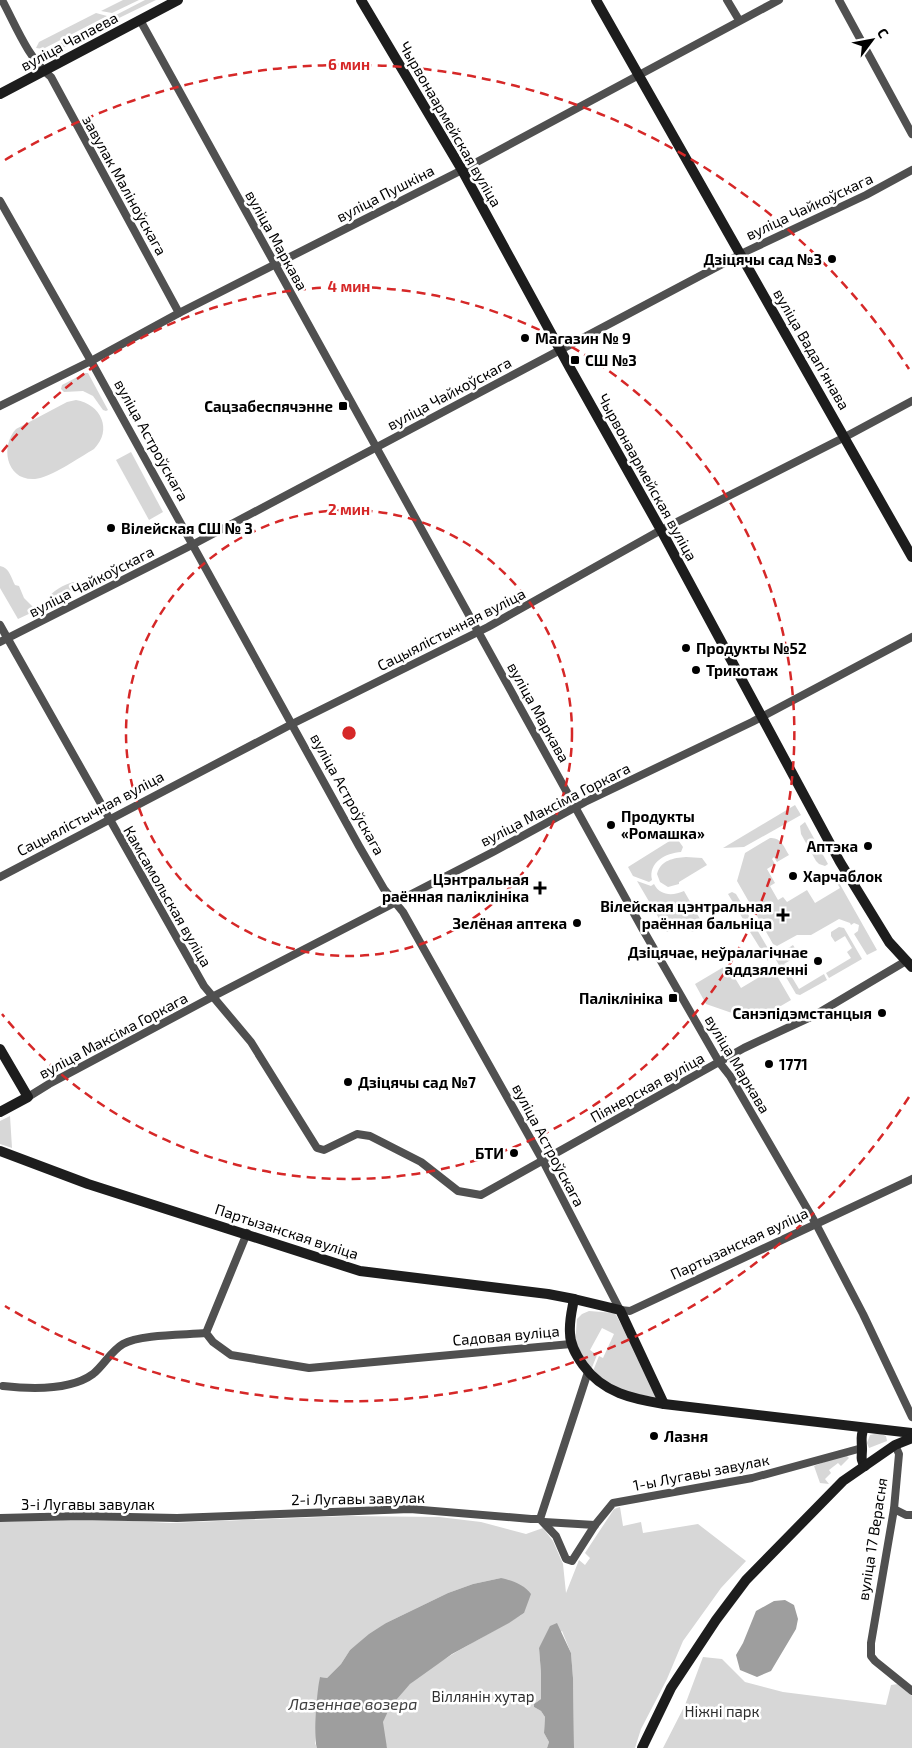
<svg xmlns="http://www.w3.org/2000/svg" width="912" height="1748" font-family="'Exo 2',sans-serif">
<rect width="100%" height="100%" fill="#fff"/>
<g fill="#d7d7d7">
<path d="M123 0H139L112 13 101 11Z"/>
<path d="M145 0H156L119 18 114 16Z"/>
<path d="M96 13 107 16 43 49 36 48 39 42Z"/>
<path d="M111 17 109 24 51 54 48 53 49 49Z"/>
<path d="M85 373H88L108 410 106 411 103 410 93 396 83 391 64 392 61 389 62 385Z"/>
<path d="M76 400C101 404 113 430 94 449 80 457 50 478 35 479 6 481 0 446 16 429L67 402Z"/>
<path d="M131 452 163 512 149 520 116 460Z"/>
<path d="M0 566C10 568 11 578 15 585L19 586 24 598 33 607V612L18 619 0 588Z"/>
<path d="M73 582 79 584 80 587 50 603 48 599C51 591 64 585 73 582Z"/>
<path d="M795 805 801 815 744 847 723 848Z"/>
<path d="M805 822 828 864 825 866 819 864 816 861 801 834 800 826Z"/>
<path d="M676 837 683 847 681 852C666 853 648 862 652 880L649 882 633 876 628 867Z"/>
<path d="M770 838C781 837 784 847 789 855L777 862 774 857 772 859 775 864 767 869 775 883 770 886 778 900 783 897 787 902 807 890 815 903 840 888 833 877V872L877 950 867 955 854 934 858 931 859 925 854 923 851 925 850 923 839 919 811 935H797L777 946 773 944 737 881 745 853Z"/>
<path d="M686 857 702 858 707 865 679 882V884L668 887 660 882 657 874C661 860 673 858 686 857Z"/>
<path d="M637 881 651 886 654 884C660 896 673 896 684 891L704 926 692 932 686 921 667 932Z"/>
<path d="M732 892 736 894 752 921 746 924 728 894Z"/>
<path d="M839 927 844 928 862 959 829 978 826 973 851 958 847 952 852 948 845 936 835 942 831 936V932Z"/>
<path d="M756 928 769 950 768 961 750 932Z"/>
<path d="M793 945 799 955 784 964 799 989 824 974 827 980 800 995 796 994 776 960 781 953Z"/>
<path d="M727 965 741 988 773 969 791 1000 755 1021 706 1004 695 984Z"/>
<path d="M10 1116 12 1148 0 1144V1121Z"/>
<path d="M589 1311 615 1313 625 1332 629 1334 659 1398 619 1391 593 1371 599 1356 603 1358 614 1334 602 1328 590 1350 597 1355 591 1370 575 1344 577 1319 582 1314Z"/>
<path d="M879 1433 886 1436 887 1441 869 1448 867 1443 870 1435Z"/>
<path d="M845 1454 849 1458 841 1466 838 1463 829 1470 831 1473 825 1479 829 1484 820 1483 814 1466Z"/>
<path d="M620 1507 623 1526 641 1522 643 1533 698 1524 746 1561 721 1588 683 1641 667 1679 641 1729 635 1748H574L573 1678 571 1653 562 1631 539 1648 541 1673V1699L534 1704V1707L541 1711 545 1717 544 1733 549 1742 547 1748H387C385 1740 381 1729 383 1722 395 1675 486 1639 524 1613L501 1578 473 1584 448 1593 386 1623 350 1650 341 1664 327 1678 320 1677 315 1743 317 1748H0V1522L95 1519 170 1523 348 1516 439 1517 481 1522 526 1534 543 1528 553 1541 563 1564 566 1593 579 1560 585 1565 590 1558 585 1553 614 1509Z"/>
<path d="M703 1657 722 1659 745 1682 783 1692 886 1705 891 1685 898 1684 912 1696V1748H663L685 1705Z"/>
</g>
<g fill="#9e9e9e">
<path d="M501 1578C511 1580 525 1585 531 1594L524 1613 509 1623 452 1654 410 1684 390 1707 383 1722 387 1748H317C313 1737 317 1690 320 1677L327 1678 341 1664 350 1650 369 1634 386 1623 448 1593 473 1584Z"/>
<path d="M785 1600 794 1605 798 1619 796 1629 771 1671 757 1677 740 1670 736 1655 743 1643 756 1611 774 1601Z"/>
<path d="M557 1623 571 1653 573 1678 574 1748H547L549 1742 544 1733 545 1717 541 1711 534 1707V1704L541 1699V1673L539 1648 550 1626Z"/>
</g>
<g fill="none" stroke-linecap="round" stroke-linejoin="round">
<g stroke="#505050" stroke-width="8">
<path d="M2 0C16 26 28 58 51 77L179 313"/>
<path d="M727 0 739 20"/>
<path d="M839 0 912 134"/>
<path d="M140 20 642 928 719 1062 730 1076 816 1224 863 1314 912 1417"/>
<path d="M0 201 91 361 359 846 384 889 403 912 543 1161 620 1310 630 1311 912 1179"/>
<path d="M0 406 91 361 179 313 462 170 779 0"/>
<path d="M0 625 204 986 251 1042 317 1148 324 1150 357 1134 370 1136 421 1162 458 1191 481 1195 744 1048 815 1015 906 961"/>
<path d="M0 642 192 545 747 251 866 195 912 170"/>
<path d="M0 877 292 724 488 627 661 530 845 437 912 401"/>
<path d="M28 1097 49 1084 212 997 493 852 585 802 752 722 912 637"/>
<path d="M247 1233 206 1333 213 1342 231 1355 309 1368 571 1344"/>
<path d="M3 1386C30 1389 70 1391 93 1374 104 1365 111 1351 123 1344 140 1334 186 1335 206 1333"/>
<path d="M895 1445 899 1454 894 1509 871 1643V1656L875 1661 912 1691"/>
<path d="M894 1509 906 1515H912"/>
<path d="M0 1518 81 1516 177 1518 410 1509 531 1519H540"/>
<path d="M540 1519 556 1536 566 1559 572 1561 595 1525 613 1503 752 1478 862 1448"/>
<path d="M540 1519 588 1372"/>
<path d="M544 1522 595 1525"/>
</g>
<g stroke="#1d1d1d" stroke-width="10">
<path d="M361 0 462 170 570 368 661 530 840 862 889 942 912 967"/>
<path d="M596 0 912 557"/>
<path d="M0 94 178 0"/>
<path d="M0 1049 28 1097 0 1112"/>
<path d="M0 1151 88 1184 360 1271 548 1294 574 1299 620 1310 664 1404"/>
<path d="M574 1299C572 1310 569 1321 570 1333 570 1345 576 1355 583 1365 603 1393 633 1399 664 1404L912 1433"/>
<path d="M864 1428C860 1436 862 1441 862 1449 862 1457 860 1459 865 1466"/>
<path d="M642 1748 671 1688 716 1620 746 1580 843 1481 895 1445 912 1438"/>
</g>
</g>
<g fill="none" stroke="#d62828" stroke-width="2.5" stroke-dasharray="9 6">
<circle cx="349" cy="733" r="223"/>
<path d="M2 452A446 446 0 1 1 2 1014"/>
<path d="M909 1097A668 668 0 0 1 5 1306M5 160A668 668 0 0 1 909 369"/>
</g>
<g fill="#000" stroke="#fff" stroke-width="2">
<circle cx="832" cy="259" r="5"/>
<circle cx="525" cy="338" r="5"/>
<rect x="570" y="355" width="10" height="10" rx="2.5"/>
<rect x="338" y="401" width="10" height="10" rx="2.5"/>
<circle cx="111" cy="528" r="5"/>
<circle cx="686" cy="648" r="5"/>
<circle cx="696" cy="670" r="5"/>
<circle cx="611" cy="825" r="5"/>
<circle cx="868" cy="846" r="5"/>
<circle cx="793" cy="876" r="5"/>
<path d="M537.5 880.5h5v5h5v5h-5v5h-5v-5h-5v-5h5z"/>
<path d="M780.5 907.5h5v5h5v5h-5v5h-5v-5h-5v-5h5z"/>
<circle cx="577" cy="923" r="5"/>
<circle cx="818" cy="961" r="5"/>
<rect x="668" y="993" width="10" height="10" rx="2.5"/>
<circle cx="882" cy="1013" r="5"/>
<circle cx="769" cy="1064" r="5"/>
<circle cx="348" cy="1082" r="5"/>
<circle cx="514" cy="1153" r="5"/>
<circle cx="654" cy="1436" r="5"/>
</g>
<g text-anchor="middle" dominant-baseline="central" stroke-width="5" stroke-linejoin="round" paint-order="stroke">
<g font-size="15" fill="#000" stroke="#fff">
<text transform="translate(69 41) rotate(-28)">вуліца Чапаева</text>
<text transform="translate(451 124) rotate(60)">Чырвонаармейская вуліца</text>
<text transform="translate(125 185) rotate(61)">завулак Маліноўскага</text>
<text transform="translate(385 193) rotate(-27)">вуліца Пушкіна</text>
<text transform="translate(809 206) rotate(-25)">вуліца Чайкоўскага</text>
<text transform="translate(277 240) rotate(61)">вуліца Маркава</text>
<text transform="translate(812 349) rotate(60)">вуліца Вадапʼянава</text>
<text transform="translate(449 393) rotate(-28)">вуліца Чайкоўскага</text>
<text transform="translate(152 440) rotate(61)">вуліца Астроўскага</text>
<text transform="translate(648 477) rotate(61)">Чырвонаармейская вуліца</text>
<text transform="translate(91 581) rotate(-27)">вуліца Чайкоўскага</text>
<text transform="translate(451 629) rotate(-27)">Сацыялістычная вуліца</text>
<text transform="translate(539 712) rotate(61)">вуліца Маркава</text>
<text transform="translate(348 794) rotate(61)">вуліца Астроўскага</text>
<text transform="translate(555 804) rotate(-27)">вуліца Максіма Горкага</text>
<text transform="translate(90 813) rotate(-28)">Сацыялістычная вуліца</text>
<text transform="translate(168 896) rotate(60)">Камсамольская вуліца</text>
<text transform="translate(113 1035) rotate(-28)">вуліца Максіма Горкага</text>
<text transform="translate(738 1064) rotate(59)">вуліца Маркава</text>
<text transform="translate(647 1087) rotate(-29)">Піянерская вуліца</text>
<text transform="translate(549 1145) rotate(62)">вуліца Астроўскага</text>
<text transform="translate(287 1231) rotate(18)">Партызанская вуліца</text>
<text transform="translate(739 1243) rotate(-25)">Партызанская вуліца</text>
<text transform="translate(506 1335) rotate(-5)">Садовая вуліца</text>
<text transform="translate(701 1472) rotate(-11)">1-ы Лугавы завулак</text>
<text transform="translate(358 1498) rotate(-1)">2-і Лугавы завулак</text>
<text x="88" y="1504">3-і Лугавы завулак</text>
<text transform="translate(872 1539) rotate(-81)">вуліца 17 Верасня</text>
</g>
<g font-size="15" font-weight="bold" fill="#000" stroke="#fff" text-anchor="end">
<text x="822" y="259">Дзіцячы сад №3</text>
<text x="535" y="338" text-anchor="start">Магазин № 9</text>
<text x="585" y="360" text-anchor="start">СШ №3</text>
<text x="333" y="406">Сацзабеспячэнне</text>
<text x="121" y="528" text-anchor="start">Вілейская СШ № 3</text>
<text x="696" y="648" text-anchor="start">Продукты №52</text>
<text x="706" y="670" text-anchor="start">Трикотаж</text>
<text x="621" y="816" text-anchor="start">Продукты<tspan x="621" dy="17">«Ромашка»</tspan></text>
<text x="858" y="846">Аптэка</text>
<text x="803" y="876" text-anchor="start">Харчаблок</text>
<text x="529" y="879">Цэнтральная<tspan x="529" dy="17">раённая паліклініка</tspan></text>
<text x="772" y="906">Вілейская цэнтральная<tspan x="772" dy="17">раённая бальніца</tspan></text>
<text x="567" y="923">Зелёная аптека</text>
<text x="808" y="952">Дзіцячае, неўралагічнае<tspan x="808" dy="17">аддзяленні</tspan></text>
<text x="663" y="998">Паліклініка</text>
<text x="872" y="1013">Санэпідэмстанцыя</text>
<text x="779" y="1064" text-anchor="start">1771</text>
<text x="358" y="1082" text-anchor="start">Дзіцячы сад №7</text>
<text x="504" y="1153">БТИ</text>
<text x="664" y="1436" text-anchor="start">Лазня</text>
</g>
<g font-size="15" fill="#2e2e2e" stroke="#fff">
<text x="483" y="1696">Віллянін хутар</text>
<text x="722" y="1711">Ніжні парк</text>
</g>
<g font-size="16" font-style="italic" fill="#3f3f3f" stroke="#fff">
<text x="353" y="1703">Лазеннае возера</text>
</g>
</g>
<circle cx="349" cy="733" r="8" fill="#d62828" stroke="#fff" stroke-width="2.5"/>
<g font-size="15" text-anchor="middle" font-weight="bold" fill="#d62828" stroke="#fff" stroke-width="5" stroke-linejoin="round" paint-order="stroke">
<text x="349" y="70">6 мин</text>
<text x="349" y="292">4 мин</text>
<text x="349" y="515">2 мин</text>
</g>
<g transform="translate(872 40) rotate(58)" stroke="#ffffff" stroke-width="4" paint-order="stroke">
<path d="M0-4L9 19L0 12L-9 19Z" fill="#000000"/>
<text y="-8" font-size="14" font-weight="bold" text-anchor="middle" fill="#000000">С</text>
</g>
</svg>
